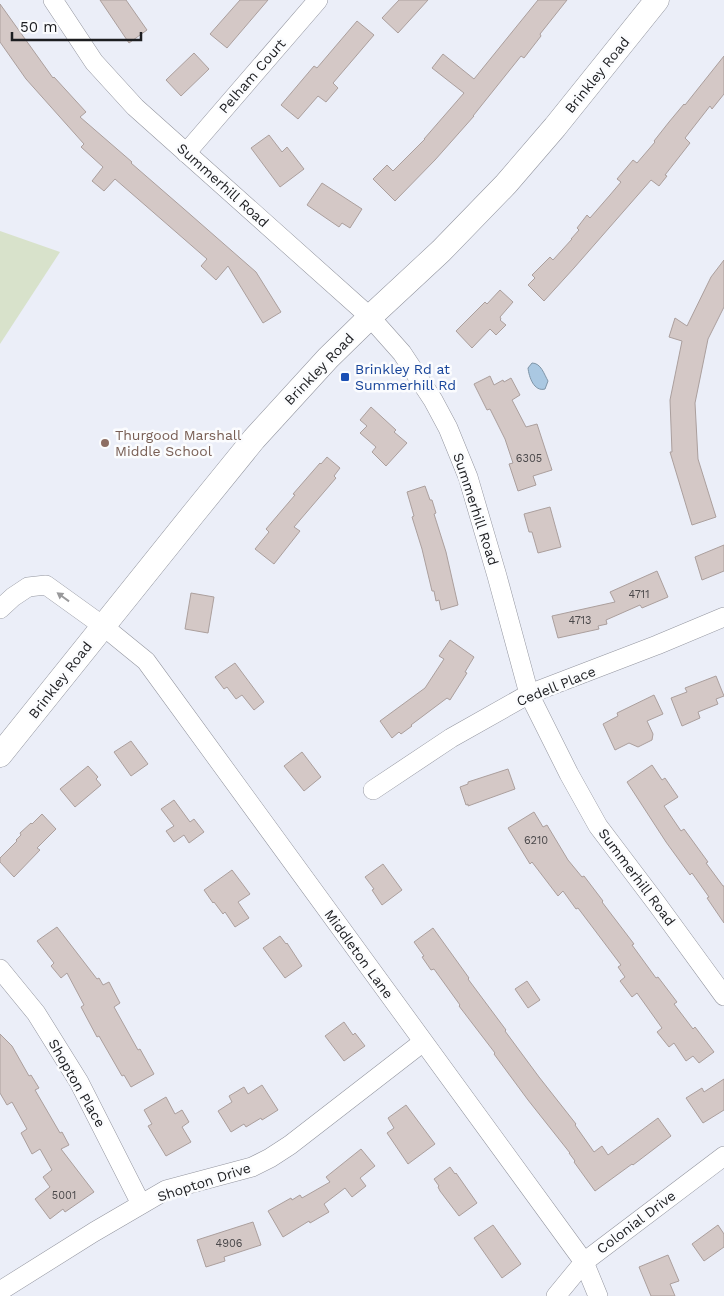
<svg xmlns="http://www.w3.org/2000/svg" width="724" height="1296" font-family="'Work Sans',sans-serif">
<rect width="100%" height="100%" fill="#ebeef8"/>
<path fill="#d8e2cb" d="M0 231 60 252 0 344Z"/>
<path fill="#aac8e2" stroke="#7f95a8" d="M532 363C541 363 544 374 548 381L545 389C534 392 529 377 528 368Z"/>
<g fill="#d4c8c6" stroke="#ab9f9d">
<path d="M100 0H126L147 30 129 43Z"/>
<path d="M240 0H268L227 48 210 34Z"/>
<path d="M399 0H428L398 33 382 18Z"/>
<path d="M538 0H567L540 34 541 36 524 58 521 56 473 116H474L435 160 395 201 373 179 387 165 393 171 425 139H424L464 93 432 68 443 54 474 79Z"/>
<path d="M0 4 53 78 54 77 86 112 80 117 132 162 131 163 184 209 256 272 281 312 263 323 228 266 216 280 201 266 207 259 115 179 104 191 92 181 103 167 81 147 84 144 26 79 0 42Z"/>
<path d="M357 21 374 35 333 83 338 88 326 102 318 96 298 119 281 105 314 66 317 68Z"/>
<path d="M194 53 209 69 181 96 166 80Z"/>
<path d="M724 56V94L712 109 710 106 685 138 690 143 665 175 667 176 659 186 651 180 574 268 544 301 528 285 535 278 532 275 550 257 553 260 572 239H571L579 230 577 228 587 215 590 218 610 195 621 182 617 179 633 160 637 163 655 142 654 141 669 122 684 104 685 105Z"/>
<path d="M269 135 282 152 287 147 304 169 280 187 251 148Z"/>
<path d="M322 183 362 209 350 228 342 223 339 227 307 205Z"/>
<path d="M724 260V307L708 339 695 403 698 459 716 517 692 525 670 452H672L670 400 682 341 669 337 675 318 687 326 711 277Z"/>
<path d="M500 290 513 302 500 317 501 319 500 320 506 325 496 335 490 329 472 348 456 331 485 302 487 304Z"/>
<path d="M490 376 494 385 503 380 504 382 511 378 520 395 512 400 526 427 537 424 552 470 533 476 536 485 518 491 509 464 513 463 505 439 490 409 487 410 474 384Z"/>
<path d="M371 407 396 430 394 432 407 443 386 466 372 452 376 447 360 433 367 426 360 420Z"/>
<path d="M327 457 340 468 334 476 336 478 294 527 300 531 274 564 255 549 269 532 266 529 295 495 293 494 320 463 321 464Z"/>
<path d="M425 486 430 500H432L436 513 434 514 446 552 458 605 441 610 439 600 436 601 434 591H432L422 549 412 517 414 516 407 492Z"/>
<path d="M550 507 561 547 538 553 532 532H529L524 514Z"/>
<path d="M724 545V571L702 580 695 557Z"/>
<path d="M657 571 668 597 642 608 640 605 606 620 607 624 598 626 599 629 558 638 552 616 615 602 610 592Z"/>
<path d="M191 593 214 597 208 633 185 629Z"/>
<path d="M450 640 474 657 465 672 467 673 450 700 447 698 411 725 412 726 401 734 399 732 392 738 380 721 425 688 444 659 439 656Z"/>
<path d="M235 663 264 702 254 710 242 695 236 699 227 687 224 689 215 677Z"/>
<path d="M716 676 724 696 716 699 718 704 698 712 700 718 682 726 671 698 687 692 685 688Z"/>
<path d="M654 695 663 714 647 721 653 734 652 740 638 747 629 743 615 750 603 724 618 716 617 713Z"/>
<path d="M131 741 148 764 131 776 114 752Z"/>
<path d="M302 752 321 777 304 791 284 766Z"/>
<path d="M652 765 662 780 665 778 678 797 664 806 681 831 684 829 708 862 706 863 723 886H724V923L707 898 709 897 692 873 690 875 666 842 627 782Z"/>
<path d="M88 766 98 777 96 779 101 785 75 807 60 789Z"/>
<path d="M508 769 515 789 468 806V804L466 805 460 787 468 784V782Z"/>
<path d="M174 800 190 822 194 819 204 832 189 843 184 835 174 842 166 831 174 826 161 809Z"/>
<path d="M534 812 543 827 547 825 568 860 582 877 584 876 603 901 602 902 634 944 632 945 656 978 658 977 677 1002 674 1004 693 1029 695 1027 714 1052 699 1063 693 1056 686 1061 674 1043 669 1047 657 1032 662 1028 637 993 632 997 620 981 625 977 618 967 621 965 578 908 576 909 563 891 558 896 532 862 530 864 508 828Z"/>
<path d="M42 814 56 829 37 848 40 850 14 877 0 862V858L17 841 16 840 21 835 20 833 31 823 32 824Z"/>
<path d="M383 864 402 890 382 905 372 890 374 889 365 877Z"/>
<path d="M232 870 250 894 238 902 249 918 235 927 225 912 223 914 214 902 213 903 204 890Z"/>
<path d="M57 927 97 979 99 978 103 985 109 982 120 1003 114 1007 138 1050 140 1049 154 1074 131 1087 124 1075 122 1076 99 1036 97 1037 81 1007 84 1005 67 973 61 978 51 966 54 963 37 941Z"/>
<path d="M433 928 469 978 468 979 506 1030 505 1031 539 1077 576 1124 575 1125 594 1152 602 1146 608 1155 658 1118 671 1136 633 1165 632 1164 595 1191 574 1162 575 1161 569 1153H570L528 1100 494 1054 495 1053 459 1006 460 1005 434 969 431 970 422 957 424 956 414 942Z"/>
<path d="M280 936 286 944 287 943 302 966 285 978 263 948Z"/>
<path d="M527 981 540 1000 528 1008 515 989Z"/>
<path d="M344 1022 353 1035 355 1033 365 1046 344 1061 325 1036Z"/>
<path d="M0 1034 12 1046 29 1076 31 1075 39 1088 35 1090 60 1133 62 1132 69 1145 61 1149 94 1192 65 1212 63 1209 50 1219 35 1199 50 1187 43 1177 52 1170 40 1149 32 1154 21 1133 27 1129 12 1102 7 1105 0 1093Z"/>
<path d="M724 1079V1110L703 1123 686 1098 702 1088 704 1092Z"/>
<path d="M262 1085 278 1110 262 1120 261 1118 246 1127 244 1124 231 1132 218 1111 232 1102 229 1096 244 1087 248 1094Z"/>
<path d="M166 1097 175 1114 182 1110 189 1122 182 1127 191 1142 166 1156 148 1126 152 1124 144 1110Z"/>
<path d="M406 1105 435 1144 408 1164 387 1133 394 1128 388 1118Z"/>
<path d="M361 1149 375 1166 360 1178 366 1186 352 1197 345 1188 324 1204 329 1212 310 1223 309 1221 283 1237 268 1211 291 1198 292 1200 300 1195 302 1198 330 1182 326 1177Z"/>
<path d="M450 1167 455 1174 456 1173 477 1203 459 1216 440 1191 438 1187 439 1186 434 1179Z"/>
<path d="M253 1222 261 1245 224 1257 225 1261 206 1267 197 1240Z"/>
<path d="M493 1225 521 1264 502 1278 474 1238Z"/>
<path d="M718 1225 724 1234V1247L704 1261 692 1244Z"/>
<path d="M668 1255 679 1281 670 1284 675 1296H651L639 1267Z"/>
</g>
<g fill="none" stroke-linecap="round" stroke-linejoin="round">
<defs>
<g id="minor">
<path d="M53 0 94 62 135 107 370 317 402 353 433 400 448 428 468 477 497 576 529 694 569 774 598 826 657 904 724 996"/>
<path d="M186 153 318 0"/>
<path d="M0 609 13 597 28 587 46 585 103 626 146 661 584 1262 598 1296"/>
<path d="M373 790 451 738 529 694 657 645 724 617"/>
<path d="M0 969 36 1013 79 1082 141 1204"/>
<path d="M0 1291 94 1232 166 1190 252 1167 270 1158 290 1145 423 1042"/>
<path d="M556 1296 584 1262 724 1156"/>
</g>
<path id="major" d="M0 755 194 513 254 439 328 358 370 317 441 251 506 184 555 127 657 0"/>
</defs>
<use href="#minor" stroke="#93959f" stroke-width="20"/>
<use href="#major" stroke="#93959f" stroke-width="25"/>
<use href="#minor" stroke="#fff" stroke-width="19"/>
<use href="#major" stroke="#fff" stroke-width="24"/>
</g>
<defs><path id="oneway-solid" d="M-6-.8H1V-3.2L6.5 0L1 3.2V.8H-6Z" transform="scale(1.25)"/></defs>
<use fill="#99999b" href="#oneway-solid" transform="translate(63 597) rotate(-144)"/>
<rect fill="#1a4fb4" stroke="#fbfcfe" stroke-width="2" x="340" y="372" width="10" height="10" rx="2.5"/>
<circle fill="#8d6e63" stroke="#fbfcfe" stroke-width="2" cx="105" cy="443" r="5"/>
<g text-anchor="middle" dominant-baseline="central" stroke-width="5" stroke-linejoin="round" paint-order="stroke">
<g font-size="11" fill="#4a484a">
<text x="529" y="458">6305</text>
<text x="639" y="594">4711</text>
<text x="580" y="620">4713</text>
<text x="536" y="840">6210</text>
<text x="64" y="1195">5001</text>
<text x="229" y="1243">4906</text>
</g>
<g font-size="14" fill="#1c1d20" stroke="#fbfcfe">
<text transform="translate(597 75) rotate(-51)">Brinkley Road</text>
<text transform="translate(252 76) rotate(-49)">Pelham Court</text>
<text transform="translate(223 185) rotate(42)">Summerhill Road</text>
<text transform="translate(319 369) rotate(-46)">Brinkley Road</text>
<text transform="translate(476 509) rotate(72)">Summerhill Road</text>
<text transform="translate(60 680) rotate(-52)">Brinkley Road</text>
<text transform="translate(556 686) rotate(-22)">Cedell Place</text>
<text transform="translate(637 877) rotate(53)">Summerhill Road</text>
<text transform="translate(359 954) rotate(54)">Middleton Lane</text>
<text transform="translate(77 1083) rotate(60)">Shopton Place</text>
<text transform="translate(204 1182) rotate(-18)">Shopton Drive</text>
<text transform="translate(636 1222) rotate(-37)">Colonial Drive</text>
</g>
<g font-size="14" fill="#164399" stroke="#fbfcfe" text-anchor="start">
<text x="355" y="369">Brinkley Rd at<tspan x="355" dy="16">Summerhill Rd</tspan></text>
</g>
<g font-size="14" fill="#785e54" stroke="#fbfcfe" text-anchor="start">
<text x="115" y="435">Thurgood Marshall<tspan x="115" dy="16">Middle School</tspan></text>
</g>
</g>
<path d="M12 32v8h129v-8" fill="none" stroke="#1c1d20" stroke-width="2.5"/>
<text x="20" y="32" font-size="15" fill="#1c1d20" stroke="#fbfcfe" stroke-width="4" paint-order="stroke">50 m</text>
</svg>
